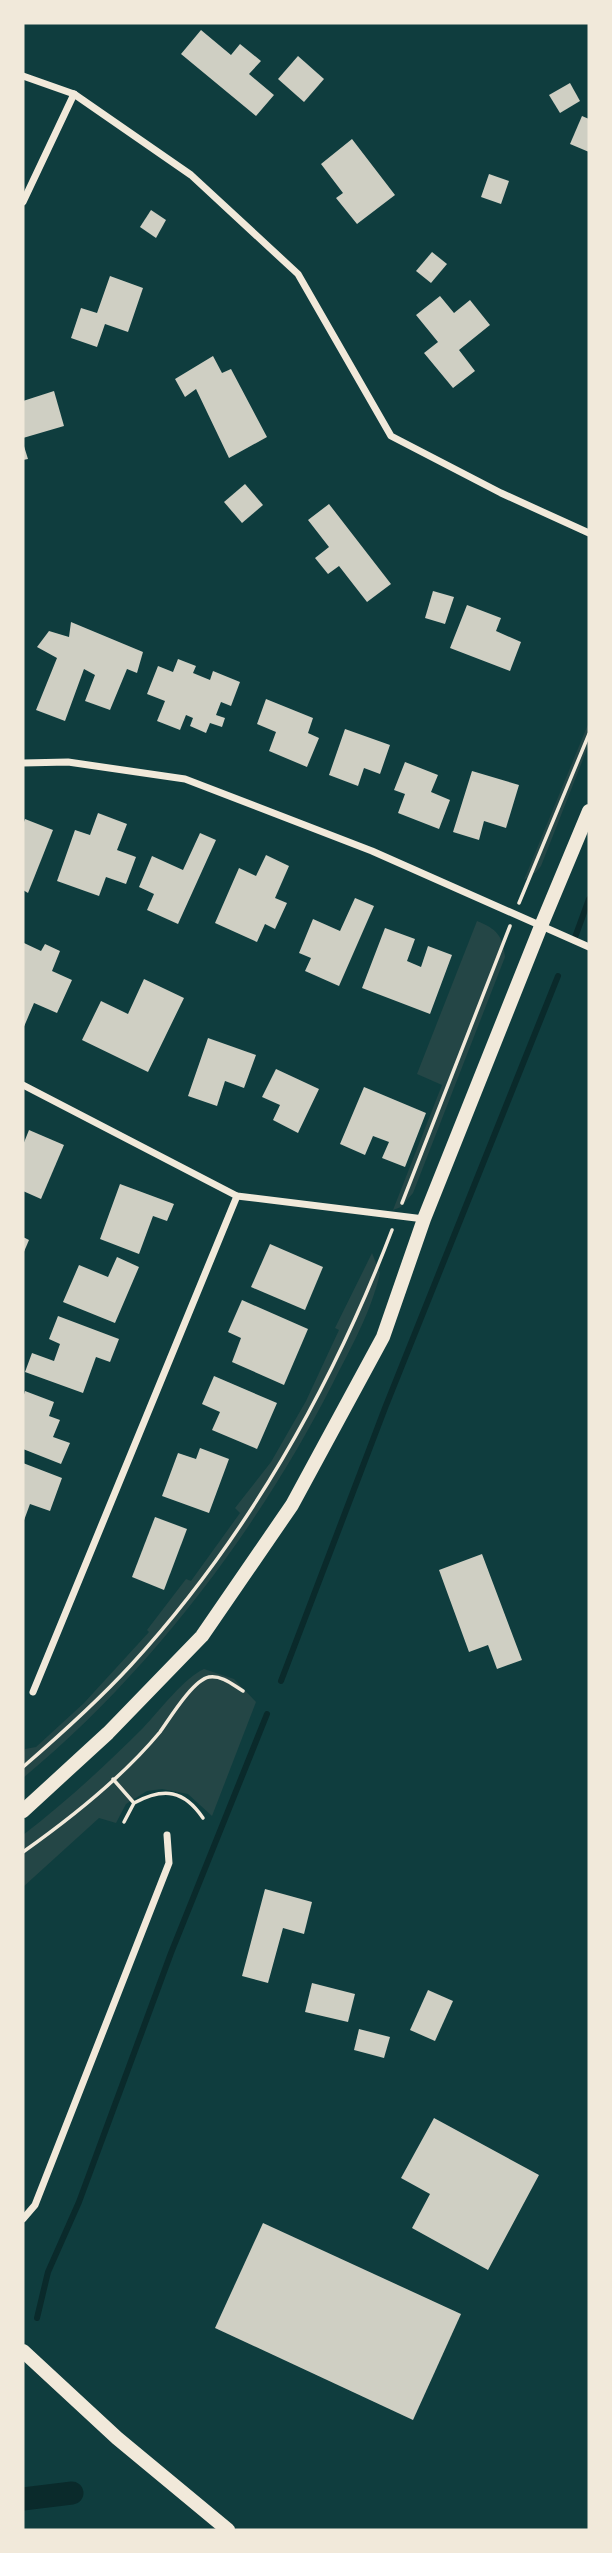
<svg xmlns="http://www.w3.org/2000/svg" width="612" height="2553" font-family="'Sofia Sans Condensed',sans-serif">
<rect width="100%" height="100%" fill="#0f3d3e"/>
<g fill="#244646">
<path d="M589 722V744L541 866 536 872 524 880Z"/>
<path d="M477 921C497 929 503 936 505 957L413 1193 401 1207 393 1210 442 1085 417 1074Z"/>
<path d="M372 1253 380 1273C371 1313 350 1349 332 1385 258 1530 149 1674 23 1778V1756L25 1749 36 1747 84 1703 149 1632 147 1630 186 1579 191 1581 240 1513 235 1508 271 1462 306 1401 339 1330 335 1328Z"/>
<path d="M204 1669 234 1679 256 1702 212 1816 188 1794 162 1789 147 1791 126 1804 116 1823 99 1818 23 1887V1835C66 1802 105 1766 143 1728 159 1711 185 1677 204 1669Z"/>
</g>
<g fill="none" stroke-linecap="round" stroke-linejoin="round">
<g stroke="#0a2a2b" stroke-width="6">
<path d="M574 940 589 899"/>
<path d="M281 1681 385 1408 558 976"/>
<path d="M37 2318 48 2272 79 2202 171 1953 267 1714"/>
</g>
<path stroke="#0a2a2b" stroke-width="23" d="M23 2499 72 2493"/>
</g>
<g fill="#cfcfc3">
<path d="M201 30 231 55 240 44 261 61 249 74 274 95 256 116 181 54Z"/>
<path d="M298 56 324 79 304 102 278 79Z"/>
<path d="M570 83 580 101 560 113 549 95Z"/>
<path d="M582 116 589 119V152L570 144Z"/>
<path d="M352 139 395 195 357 224 336 198 343 193 321 164Z"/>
<path d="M489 174 509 181 501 204 481 197Z"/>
<path d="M151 210 166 220 156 238 140 227Z"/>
<path d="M432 252 447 264 431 283 416 271Z"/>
<path d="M110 276 143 288 128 332 105 324 97 347 71 338 81 308 97 313Z"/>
<path d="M440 296 454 313 470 300 490 325 459 350 475 371 453 388 424 353 438 342 416 315Z"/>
<path d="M213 356 222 373 231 369 267 437 229 458 196 389 185 397 175 379Z"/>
<path d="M54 391 64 426 23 438V401Z"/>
<path d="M23 443 28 459 23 460Z"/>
<path d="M245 484 263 505 242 523 224 502Z"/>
<path d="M329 504 391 584 367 602 339 566 328 574 315 558 329 547 308 520Z"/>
<path d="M433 591 454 597 445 624 425 618Z"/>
<path d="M467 605 501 618 496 631 521 642 510 671 450 648Z"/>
<path d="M71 622 143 652 137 673 127 669 110 710 85 701 95 675 84 669 65 721 36 710 57 658 37 647 49 631 69 637Z"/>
<path d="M178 659 196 666 193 673 210 680 213 671 240 682 231 706 221 702 216 715 225 718 222 727 210 723 206 733 190 726 193 718 186 715 180 730 157 721 165 701 147 694 158 666 173 672Z"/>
<path d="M266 699 313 718 308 733 319 738 307 767 269 751 276 732 257 724Z"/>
<path d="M345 729 390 745 380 774 364 768 358 786 329 775Z"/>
<path d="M405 762 438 775 431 792 450 800 439 829 398 813 405 794 394 790Z"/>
<path d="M472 771 519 785 506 828 484 821 479 840 453 832Z"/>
<path d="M98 813 127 824 117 850 136 857 126 884 106 877 99 896 57 881 75 830 90 835Z"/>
<path d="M25 819 53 830 28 893 23 890V825Z"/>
<path d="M200 833 216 840 178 924 147 910 154 894 139 887 152 856 183 870Z"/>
<path d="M266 855 289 866 275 898 287 903 275 929 265 924 257 942 215 923 239 868 256 876Z"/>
<path d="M355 898 374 906 339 986 305 971 311 958 299 953 313 919 340 931Z"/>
<path d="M385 928 415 939 407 961 421 967 428 946 452 955 430 1014 362 988Z"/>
<path d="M24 943 41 951 45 944 60 951 52 971 72 980 57 1013 34 1003 23 1029Z"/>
<path d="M144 979 184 998 148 1072 82 1040 101 1001 128 1014Z"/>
<path d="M208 1038 256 1055 244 1088 225 1081 217 1106 188 1096Z"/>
<path d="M276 1069 319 1089 298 1133 273 1120 280 1105 262 1097Z"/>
<path d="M364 1087 426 1113 405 1167 382 1158 389 1142 373 1136 365 1155 340 1144Z"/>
<path d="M29 1130 64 1145 41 1199 23 1191V1145Z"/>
<path d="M120 1184 174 1204 167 1221 153 1216 139 1254 100 1239Z"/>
<path d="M23 1237 29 1240 23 1254Z"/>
<path d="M270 1244 323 1267 305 1310 251 1287Z"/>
<path d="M117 1257 139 1267 115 1323 63 1302 79 1265 108 1277Z"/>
<path d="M242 1300 308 1329 284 1385 232 1362 241 1338 228 1332Z"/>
<path d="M58 1316 119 1339 110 1362 96 1357 83 1393 25 1372 32 1353 54 1361 60 1344 49 1339Z"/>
<path d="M214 1376 277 1403 257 1449 212 1430 220 1412 202 1404Z"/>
<path d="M25 1391 54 1402 49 1416 60 1420 53 1437 70 1443 61 1464 23 1449V1398Z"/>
<path d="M200 1448 229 1459 209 1513 162 1496 178 1453 196 1459Z"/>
<path d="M23 1463 62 1478 50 1511 30 1504 23 1523Z"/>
<path d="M155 1517 187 1529 164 1590 132 1577Z"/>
<path d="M482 1554 522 1660 497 1669 488 1645 469 1652 439 1570Z"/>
<path d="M265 1889 312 1902 304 1934 283 1928 268 1983 242 1976Z"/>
<path d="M312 1983 355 1994 348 2022 305 2012Z"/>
<path d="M428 1990 453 2001 435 2041 410 2030Z"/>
<path d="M359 2029 390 2037 384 2058 354 2050Z"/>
<path d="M434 2118 539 2175 488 2270 412 2228 430 2194 401 2178Z"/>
<path d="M263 2223 461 2314 413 2420 215 2328Z"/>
</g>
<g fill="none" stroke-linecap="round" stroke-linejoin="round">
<g stroke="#f1e9da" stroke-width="3.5">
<path d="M519 903 589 734"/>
<path d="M402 1203 510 926"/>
<path d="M23 1767C60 1735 97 1702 131 1665 245 1541 332 1387 392 1230"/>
<path d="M113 1779 134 1803"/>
<path d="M124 1822 134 1803C164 1787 184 1790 203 1818"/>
<path d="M23 1852C71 1818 122 1778 160 1732 170 1718 193 1680 209 1677 222 1675 233 1685 243 1691"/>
</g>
<g stroke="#f1e9da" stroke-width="7">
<path d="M23 76 74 94 191 175 298 274 391 436 501 493 589 533"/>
<path d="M23 202 74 94"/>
<path d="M23 763 68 762 185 779 372 851 589 947"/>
<path d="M23 1085 237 1196 424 1219"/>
<path d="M33 1692 237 1196"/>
<path d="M23 2219 35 2205 169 1863 167 1835"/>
</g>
<g stroke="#f1e9da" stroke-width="14">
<path d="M23 1811 108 1733 202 1636 292 1505 383 1337 424 1219 541 926 589 811"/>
<path d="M23 2351 117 2438 228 2530"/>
</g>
</g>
<rect width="612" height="2553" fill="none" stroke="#f1e9da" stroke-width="49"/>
</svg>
